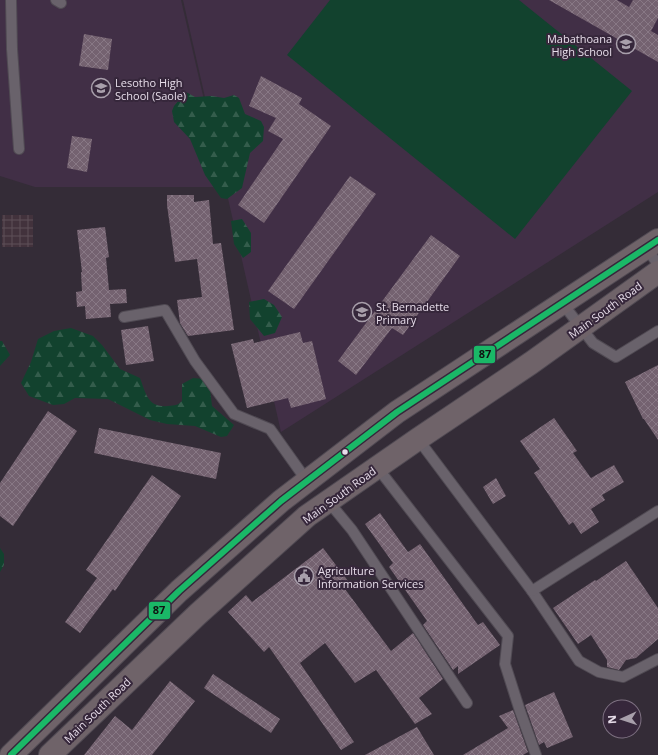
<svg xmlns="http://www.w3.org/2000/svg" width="658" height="755" font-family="'Open Sans',sans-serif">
<defs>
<pattern id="industrial-grid" width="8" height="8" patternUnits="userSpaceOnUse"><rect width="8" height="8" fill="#42323c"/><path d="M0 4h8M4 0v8" fill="none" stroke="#5d4f58"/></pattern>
<pattern id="forest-firs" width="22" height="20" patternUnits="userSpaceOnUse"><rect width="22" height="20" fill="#12422e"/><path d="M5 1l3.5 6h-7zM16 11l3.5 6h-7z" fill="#345d4c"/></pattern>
<pattern id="building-cross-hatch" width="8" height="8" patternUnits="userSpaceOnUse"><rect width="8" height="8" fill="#746270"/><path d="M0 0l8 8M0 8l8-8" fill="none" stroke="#887885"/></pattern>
</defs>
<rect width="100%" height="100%" fill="#342c37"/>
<g fill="#412f46">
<path d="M0 0H181L224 187H35L0 176Z"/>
<path d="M183 0H658V192L281 432Z"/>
</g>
<rect fill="url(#industrial-grid)" x="2" y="215" width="31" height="32"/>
<g fill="url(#forest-firs)">
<path d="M186 92 195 97 212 96 224 98 234 95 239 98 245 114 261 121 264 127 263 141 250 153 242 188 227 199 221 198 205 175 190 139 174 122 172 111 174 106Z"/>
<path d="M242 219 251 233V252L243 258 234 244 231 221Z"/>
<path d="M264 299 274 305 282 317 275 333 264 336 250 319 249 302Z"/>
<path d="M71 328 93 336 102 345 120 369 140 378C146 394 148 408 168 406 175 405 177 406 182 401V384L193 378 204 379 210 389 212 406 234 425 227 436 221 437 195 426 167 424 150 420 108 399 75 398 64 404 53 405 29 396 21 383 31 362 38 339 54 331Z"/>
<path d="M0 341H2L10 355 0 366Z"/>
<path d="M0 548 4 554V565L0 572Z"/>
</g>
<path fill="#12422e" d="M330 0H519L632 91 515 239 287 55Z"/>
<g fill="url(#building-cross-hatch)">
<path d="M549 0H617L629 7 633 0H658V18L651 31 658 35V62Z"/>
<path d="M84 34 112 39 108 70 79 66Z"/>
<path d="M261 76 302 98 299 104 331 126 264 223 238 205 283 139 268 131 276 118 249 106Z"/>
<path d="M72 136 92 139 87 172 67 168Z"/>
<path d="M350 176 376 194 294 309 268 291Z"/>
<path d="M167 195H194V202L209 200 213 244 221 243 234 330 188 336 180 323 177 300 202 297 197 259 175 262 167 205Z"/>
<path d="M105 227 109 257 106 258 109 290 126 289 127 303 110 304 111 317 86 319 85 306 77 307 76 292 82 291 81 272H82L77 230Z"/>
<path d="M431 235 460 256 403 335 392 328 356 375 338 361Z"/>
<path d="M148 326 154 361 126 365 121 330Z"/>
<path d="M300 332 303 343 312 341 326 399 291 408 288 398 247 408 231 344 253 339 254 343Z"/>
<path d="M658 365V440L644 419H643L625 382Z"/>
<path d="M48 411 77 431 13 526 0 516V483Z"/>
<path d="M554 418 577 451 573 453 591 478 614 465 624 482 602 495 605 500 591 509 599 522 581 534 573 522 569 525 534 473 540 469 520 441Z"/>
<path d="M99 428 221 453 216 479 94 453Z"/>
<path d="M152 475 181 496 115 591 113 589 80 633 65 622 97 578 86 570Z"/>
<path d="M496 478 506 496 493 504 483 487Z"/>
<path d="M380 513 408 552 420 544 478 625 483 622 500 645 458 674V666L453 670 423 625 427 621 389 567 393 563 365 524Z"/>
<path d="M323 548 348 581 342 585 391 651 413 633 443 679 419 698 432 714 415 724 376 670 355 683 325 643 300 663 354 742 341 750 269 647 264 652 228 612 246 595 252 602Z"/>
<path d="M626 561 658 608V639L636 658 626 660 619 670 607 667V660L591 635 578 644 553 608 595 580 596 581Z"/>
<path d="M213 674 280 719 271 733 204 688Z"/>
<path d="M170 681 195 701 152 755H84L115 716 132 730Z"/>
<path d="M554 692 573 737 547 748 544 742 539 745 525 705Z"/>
<path d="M513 710 528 752 523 755H463L508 728 499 716Z"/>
<path d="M417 727 434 755H365Z"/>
</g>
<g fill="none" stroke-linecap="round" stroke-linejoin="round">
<defs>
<g id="service">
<path d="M11 0 12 49 19 149"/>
<path d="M56 0 61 3"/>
<path d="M646 248 658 264"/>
<path d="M563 304 593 343 616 357 658 331"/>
<path d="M124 317 165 310 195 361 234 414 270 429 307 481"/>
<path d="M418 439 532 591 579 661 599 672 623 677 658 659"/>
<path d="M377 467 508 636 505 664 520 711 536 755"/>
<path d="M328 501 352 530 467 703"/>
<path d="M532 591 658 511"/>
</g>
<g id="primary">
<path d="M11 755 179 591 281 501 397 412 658 240"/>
<path d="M50 755 198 614 307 516 418 439 531 363 658 272"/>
</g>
</defs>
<use href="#service" stroke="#504a53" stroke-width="12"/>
<use href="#primary" stroke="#504a53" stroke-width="24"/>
<use href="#service" stroke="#69626b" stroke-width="10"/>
<use href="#primary" stroke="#6f6369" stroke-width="22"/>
<defs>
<path id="bus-1" d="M11 755 179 591 281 501 397 412 658 240"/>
</defs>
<use href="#bus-1" stroke="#36273b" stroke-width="9"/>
<use href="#bus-1" stroke="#1ab867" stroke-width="6"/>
</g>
<defs>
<symbol id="school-ring" viewBox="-11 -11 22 22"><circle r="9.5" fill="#36273b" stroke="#a89fab" stroke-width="1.5"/><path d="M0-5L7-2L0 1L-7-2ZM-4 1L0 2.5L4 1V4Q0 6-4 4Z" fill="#a89fab"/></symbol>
<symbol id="civic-ring" viewBox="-11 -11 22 22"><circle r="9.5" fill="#36273b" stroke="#a89fab" stroke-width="1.5"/><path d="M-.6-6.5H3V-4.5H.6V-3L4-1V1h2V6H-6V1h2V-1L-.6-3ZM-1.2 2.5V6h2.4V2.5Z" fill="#a89fab"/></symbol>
</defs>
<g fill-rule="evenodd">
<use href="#school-ring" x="615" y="33" width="22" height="22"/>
<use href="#school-ring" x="90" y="77" width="22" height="22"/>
<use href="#school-ring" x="351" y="301" width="22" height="22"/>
<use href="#civic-ring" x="293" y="565" width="22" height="22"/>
</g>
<circle fill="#e7ddea" stroke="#36273b" stroke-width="1.5" cx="345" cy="452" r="3.5"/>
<g text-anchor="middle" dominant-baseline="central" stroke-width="4" stroke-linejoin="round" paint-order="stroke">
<g font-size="11" fill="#e7ddea" stroke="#36273b" text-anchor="start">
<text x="612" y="38" text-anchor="end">Mabathoana<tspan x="612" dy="13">High School</tspan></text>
<text x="115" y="82">Lesotho High<tspan x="115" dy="13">School (Saole)</tspan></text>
<text x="376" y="306">St. Bernadette<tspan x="376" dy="13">Primary</tspan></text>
<text x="318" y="570">Agriculture<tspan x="318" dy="13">Information Services</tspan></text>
</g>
<g font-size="11" fill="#e7ddea" stroke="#36273b">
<text transform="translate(605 310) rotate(-36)">Main South Road</text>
<text transform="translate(339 495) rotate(-36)">Main South Road</text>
<text transform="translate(97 710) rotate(-44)">Main South Road</text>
</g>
</g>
<g stroke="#36273b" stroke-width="1.5">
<rect x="473" y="345" width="23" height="19" rx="4" fill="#1ab867"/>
<rect x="148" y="601" width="23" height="19" rx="4" fill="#1ab867"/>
</g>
<g font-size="11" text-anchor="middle" font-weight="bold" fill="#111">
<text x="485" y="358">87</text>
<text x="159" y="614">87</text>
</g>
<g transform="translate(622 719) rotate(267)"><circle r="19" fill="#36273b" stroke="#7d7081"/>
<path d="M0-3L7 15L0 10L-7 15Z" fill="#a89fab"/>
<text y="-6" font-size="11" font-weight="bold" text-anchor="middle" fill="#e7ddea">N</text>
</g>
</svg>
